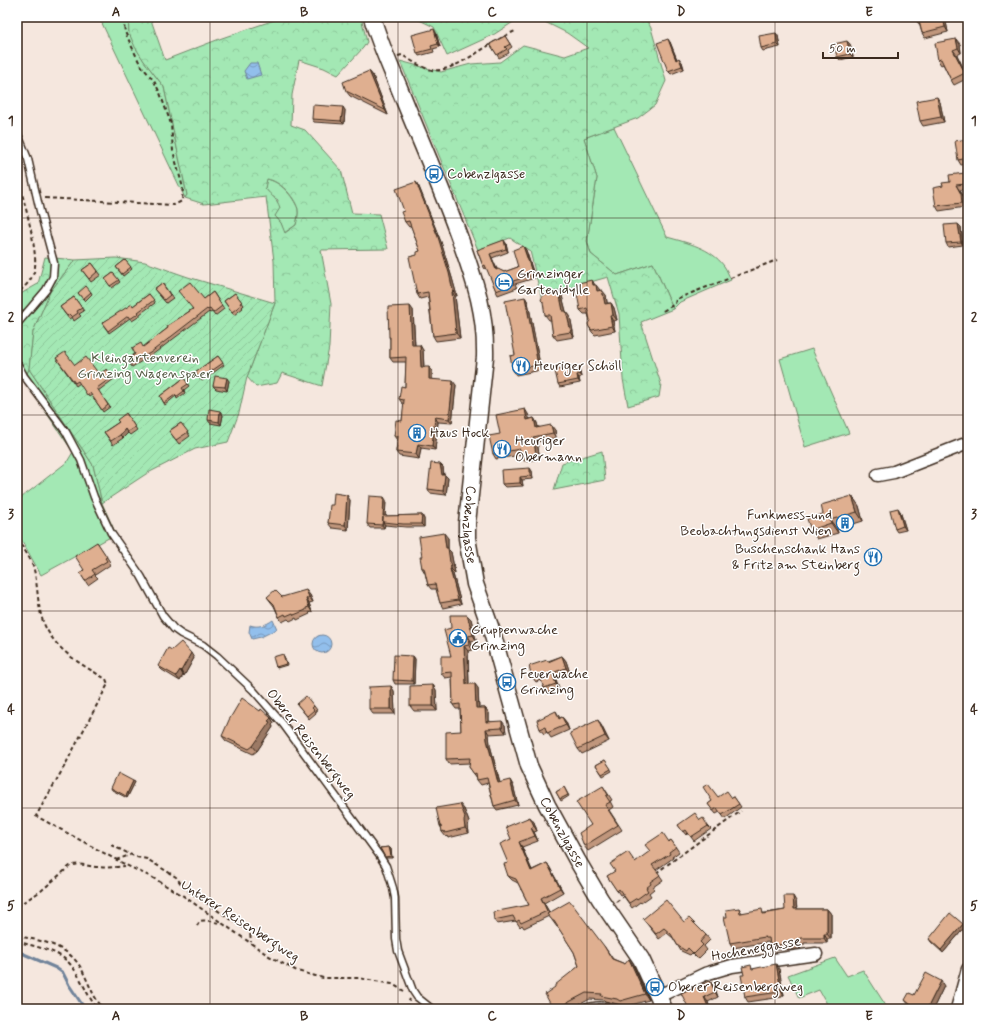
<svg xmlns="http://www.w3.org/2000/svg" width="985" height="1026" font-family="Mynerve,sans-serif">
<defs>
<pattern id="forest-crowns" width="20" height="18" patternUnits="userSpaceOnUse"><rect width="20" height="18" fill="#a3e8b4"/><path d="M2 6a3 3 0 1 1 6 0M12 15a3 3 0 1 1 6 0" fill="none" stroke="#8dc79a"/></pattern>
<pattern id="garden-furrows" width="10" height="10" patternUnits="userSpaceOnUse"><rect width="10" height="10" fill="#a3e8b4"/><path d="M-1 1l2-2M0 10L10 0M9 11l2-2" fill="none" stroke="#8dc79a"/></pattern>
<pattern id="water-waves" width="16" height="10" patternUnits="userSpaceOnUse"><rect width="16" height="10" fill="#92bfec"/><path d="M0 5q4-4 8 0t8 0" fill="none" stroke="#789bbf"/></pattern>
</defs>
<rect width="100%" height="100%" fill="#f5e7de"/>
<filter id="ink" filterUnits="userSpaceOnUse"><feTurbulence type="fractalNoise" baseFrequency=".025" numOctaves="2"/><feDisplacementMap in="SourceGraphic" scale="8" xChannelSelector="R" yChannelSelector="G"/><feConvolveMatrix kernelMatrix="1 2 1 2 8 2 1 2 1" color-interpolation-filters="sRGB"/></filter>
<g filter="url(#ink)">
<g fill="#a3e8b4" stroke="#6f8969">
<path d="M99 17H128L129 33 144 61 164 87 187 195 185 198Z"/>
<path d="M614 127 667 237C688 243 711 248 724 266 727 270 729 276 731 280L680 302 673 309 653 263 617 275 591 254 587 241 597 178 584 138Z"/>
<path d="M266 179C280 181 293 196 298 209 299 214 297 220 296 225L284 233 281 223 275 216 278 200 270 195 265 188Z"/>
<path d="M812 349 849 433 805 447 780 359Z"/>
<path d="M29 369 93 465 102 503 116 534 41 575 17 532V501L67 462 73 452 24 380Z"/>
<path d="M835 958 847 976 863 970 888 1009H830L819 990 799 998 788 975Z"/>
</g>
<g fill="url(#forest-crowns)" stroke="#6f8969" fill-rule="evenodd">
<path d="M128 17H150L165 60 222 38 283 17H361L367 42 363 48 338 75 324 68 299 60 292 95 291 125 305 130 341 170 352 213 379 214 388 249 321 250 331 304 329 347 322 386 282 373 277 383 256 387 247 377 275 303 274 261 266 197 204 204 185 198 187 195 164 87 144 61 135 47 129 33ZM267 179C280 181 294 196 298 209 299 214 297 221 296 225L285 233 281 223 275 216 280 208C277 198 272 197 265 188Z"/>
<path d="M413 17H645L651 28 666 81 655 105 638 118 584 138 597 178 587 241 591 254 617 275 653 263 673 309 641 322 661 384 659 397 628 406 623 379 619 314 608 277 541 296 530 251 510 238 478 250 400 61 441 72 471 64 500 62 523 45 565 56 588 48 567 33 541 20 518 19 493 35 447 56 434 27Z"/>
<path d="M45 257 75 260 50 292 33 332 29 369 24 380 17 369V296L38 284Z"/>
<path d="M602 451 605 480 554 490 562 463Z"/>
</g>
<path fill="url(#garden-furrows)" stroke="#6f8969" d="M116 258 145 262 188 277 275 303 247 377 239 413 228 442 195 449 146 474 102 503 93 465 29 369 33 332 50 292 75 260Z"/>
<g fill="url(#water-waves)" stroke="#6f839a">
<path d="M250 63H257L261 75 247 79 244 71Z"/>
<path d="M273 620 277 629 261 637 252 639 249 632 250 625C258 628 266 625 273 620Z"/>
<circle cx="322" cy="644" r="9"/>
</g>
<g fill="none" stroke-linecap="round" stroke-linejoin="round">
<path stroke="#6f839a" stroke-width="3" d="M17 951 56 968 63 973 69 985 85 1009"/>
<defs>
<g id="lane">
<path d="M17 132 28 159 40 211 54 263 53 277 46 290 17 324"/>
<path d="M17 363 24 376 66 432 81 460 94 497 111 533 141 576 163 616 174 629 181 634 203 645 217 656 253 690 283 724 379 855 386 866 393 888 395 898 396 939 398 951 413 991 417 997 432 1009"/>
<path d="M582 1009C596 1004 607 1005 620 1009"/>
</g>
<g id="street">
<path d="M878 475 894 472 968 443"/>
<path d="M659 996 705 974 732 966 816 954"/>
<path d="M957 1009 968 969"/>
</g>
<g id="secondary">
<path id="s1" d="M372 17C379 42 390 66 400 90 420 140 442 189 460 239 475 282 486 311 485 357L467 523V538L475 584 492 632 529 766 547 805 577 860 600 899 641 959 664 1009"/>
</g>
</defs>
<use href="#lane" stroke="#3b2a1e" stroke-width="9"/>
<use href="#street" stroke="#3b2a1e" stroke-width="15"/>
<use href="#secondary" stroke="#3b2a1e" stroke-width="19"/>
<g stroke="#3b2a1e" stroke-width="2" stroke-dasharray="4 3" stroke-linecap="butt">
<path d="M398 56 402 55C411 60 421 68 432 70 451 73 480 50 496 41 502 37 509 34 515 31"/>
<path d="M17 175C22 194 40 255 34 272 31 281 25 287 17 293"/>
<path d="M45 198 174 205 182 201 183 188 173 151 171 124 160 93 154 81 140 64 125 32 123 17"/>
<path d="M663 311 675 304 676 299 777 260"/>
<path d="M17 539C22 547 30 557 33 566 39 586 36 609 46 628 59 653 84 666 106 679L108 684 64 767 36 816 126 865 153 878 182 895 269 956 297 971 323 978H359L392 984 404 991"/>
<path d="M111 845 136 857 147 859 176 877 184 888 250 932 251 942"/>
<path d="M116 860 130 855"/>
<path d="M656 873 741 811"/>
<path d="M616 902 625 895"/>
<path d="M17 906 41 891 70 866C82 862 88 867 99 867 107 868 117 867 125 866"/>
<path d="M197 926 200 921C206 919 215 923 222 923"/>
<path d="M17 936C44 941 72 946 84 974 90 986 94 999 104 1009"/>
<path d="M17 941C40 949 62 949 76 972 84 984 88 998 98 1009"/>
<path d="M406 1008 410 999"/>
</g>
<use href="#lane" stroke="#fff" stroke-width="6"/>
<use href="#street" stroke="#fff" stroke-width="12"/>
<use href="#secondary" stroke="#fff" stroke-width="16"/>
</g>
<g fill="#c0967c" stroke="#3b2a1e">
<path d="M914 17H945L948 32 925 38 922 33 919 23H918Z"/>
<path d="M436 33 440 47 433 49 434 52 419 56 417 53Z"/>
<path d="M776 33 778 36 780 47 763 51 761 48Z"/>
<path d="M505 36 512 47 508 50 509 53 499 58 490 44Z"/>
<path d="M847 41 850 44 853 57 840 60 837 57Z"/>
<path d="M670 42 677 59 682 62 684 69 671 74 668 71Z"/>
<path d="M960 44 961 53 957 55 968 78 954 85 951 80 943 64 941 65 938 60Z"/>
<path d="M369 71 373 76 388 115 350 96 346 91Z"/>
<path d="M940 102 944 122 923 126 920 121Z"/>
<path d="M345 110 344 124 314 122 312 119Z"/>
<path d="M968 139V164L961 165 958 160Z"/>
<path d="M965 173 968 178V189L960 190 965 199V207L939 211 936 206 943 186Z"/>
<path d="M416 182 419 187 441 242 452 278 457 296H455L460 338 436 341 433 336 428 297 420 299 417 294V255L420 251 411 226 409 227 405 222 404 211Z"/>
<path d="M958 224 961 227 963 245 948 247 946 243Z"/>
<path d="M506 243 508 252 492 258 497 269 504 272 518 267 523 246 526 250 535 278 515 284 517 288 498 295 496 291 487 268 485 269 483 266 477 250Z"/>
<path d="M125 260 132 269 123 276 116 267Z"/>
<path d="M92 263 101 275 91 282 82 270Z"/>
<path d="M113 273 120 282 112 288 105 279Z"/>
<path d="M162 283 173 298 166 303 154 289Z"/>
<path d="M595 285 600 291 606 295 607 303H611L614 308 617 320 613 321 615 331 595 335 592 332 589 327 590 320 588 314H584L580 310Z"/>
<path d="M559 291 562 296 566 311 570 316 574 337 557 340 553 335 551 320H549L545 315Z"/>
<path d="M91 292 92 294 85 301 78 293Z"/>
<path d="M213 292 224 309 215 316 212 312 210 313 209 312 152 355 132 367 127 360 192 309 204 299Z"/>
<path d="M235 293 244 305 242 307 243 308 234 315 224 301Z"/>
<path d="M149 294 155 303 140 314V316L132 321 130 318 109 333 102 323 133 306Z"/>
<path d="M74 297 84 311 79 314 81 316 74 321 72 317 69 319 60 307Z"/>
<path d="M525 297 528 302 541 370 516 375 513 370Z"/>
<path d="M413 310 415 345 423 350 424 367 432 371V379L456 385 452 423 438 422 435 450 421 448 419 459 399 456 396 452 397 440 394 436 402 421 404 404 402 403 399 399 405 387 406 362H393L390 358V339L389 337Z"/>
<path d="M218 356 224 365 202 381 195 372Z"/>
<path d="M56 358 99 374 107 369 114 379 98 391 110 407 103 412 92 395 89 397 80 383 76 386Z"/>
<path d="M579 368 581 377 579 378 580 383 560 387 558 384Z"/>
<path d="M184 378 189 386 184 390 185 393 177 399 176 396 165 405 160 396Z"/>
<path d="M229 381 227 391 216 389 213 386Z"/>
<path d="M126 413 137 430 130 435 128 433 123 438 113 445 104 432 119 422Z"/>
<path d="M528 414 529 419 534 418 537 423 538 427 555 430 556 438 537 442 540 459 524 461 521 457V455L496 459 493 454 500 434Z"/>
<path d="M223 415 221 425 210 423 208 420Z"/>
<path d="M181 423 190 436 179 444 169 431Z"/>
<path d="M440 464 443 467 444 475H445L448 478 446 495 430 493 428 489Z"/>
<path d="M532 471 533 479 522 480 523 486 505 487 502 484Z"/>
<path d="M852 496 859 506 863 521 837 529 838 533 817 539 811 530Z"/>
<path d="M350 500 348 530 332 528 328 523 333 505Z"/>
<path d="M386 500 385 516 422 515 424 519V527H406L385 525 384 528H370L367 524Z"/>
<path d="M900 511 906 530 897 532 895 529Z"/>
<path d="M448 538V549L451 552 455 573 453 574 461 604 443 608 440 603 436 589H431L428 585 425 573 422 568V557Z"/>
<path d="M97 542 110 562 109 563 110 565 95 575 98 578 88 585 80 573 84 570Z"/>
<path d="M310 595 313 602 309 603 312 612 309 613 310 614 297 620 296 618 290 621 288 619 282 622 279 617 274 606 267 597H282Z"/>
<path d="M471 619 476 640 471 641 473 650 468 651 469 684 478 688 479 708H485L489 713V721L505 725 506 733 489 734 490 745 500 783 513 785 518 805 497 810 494 806 488 783 481 785 477 780V778L469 767 470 763 449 764 446 759 461 731 460 709H456L453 705 452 677 445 678 441 673 451 656V628Z"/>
<path d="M284 656 287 665 277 668 276 667Z"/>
<path d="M413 656 415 659 414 684H395L393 680Z"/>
<path d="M562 656 566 661 570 673 555 678 559 689 547 693 544 688 541 680 536 682 532 677 547 660 548 661Z"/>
<path d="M194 658 184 676 183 675 180 681 162 670 158 666Z"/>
<path d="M433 685 436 690 437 711H414L410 706Z"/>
<path d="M391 686 394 691 395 714H373L369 709Z"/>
<path d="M297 704 314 706 317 710 315 711 316 713 309 719Z"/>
<path d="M260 711 271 718 274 723 272 725 273 727 257 751 253 754 226 741 222 736Z"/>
<path d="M556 711 560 718 562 717 566 722 569 730 551 738 547 732 544 734 540 729Z"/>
<path d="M601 725 609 741 582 754 578 749Z"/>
<path d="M605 760 612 771 603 776 596 765Z"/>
<path d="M135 782 127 798 112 790 111 788Z"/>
<path d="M603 786 612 800 610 801 613 807 609 810 622 830 588 851 584 846Z"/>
<path d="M564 787 569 796 561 801 556 792Z"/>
<path d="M718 797 732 798 734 797 741 807 725 819 720 812 716 814 708 804Z"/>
<path d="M464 809 469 822 468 826 469 833 448 838 447 836 446 837 442 832V829L440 826Z"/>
<path d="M700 820 708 826 711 829 694 841 688 833 686 835 678 825Z"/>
<path d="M534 822 537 831 534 832 538 841 522 847 532 870 547 863 550 868 563 892 544 903 549 913 604 946 613 959 625 964 633 965 649 1000 624 1007 621 1005 605 1001 604 1000 590 999 571 1009H553L552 1007 555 987 579 966 574 952 558 927H557L549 916 524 928 522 925 520 927 516 921 497 924 494 920 529 905 518 883 512 880 508 876V863L511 839Z"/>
<path d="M671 840 679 852 672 857 673 858 656 870 663 880 653 887 654 889 649 893 651 896 641 903 640 902 632 908 622 894 620 895 607 876 635 862Z"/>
<path d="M389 847 391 849 392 858H386L380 848Z"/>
<path d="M796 901 797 909H827L831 914V939H827V943H804V945H800V949L773 950 770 945 768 942 733 948 730 943 727 917 739 908 742 913H765L785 910Z"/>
<path d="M643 919 684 922 706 935 710 940 704 946 707 950 698 959 692 953 690 955 681 951 673 938 667 933 659 939Z"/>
<path d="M963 924 965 927 943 953 931 942 929 939Z"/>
<path d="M754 969H779L784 995 782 996V997L748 1002 745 997 744 975Z"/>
<path d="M714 986 718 997 708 1002 710 1009H689Z"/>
<path d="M944 986 933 1009H913L909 1005 905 1000 914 995Z"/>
</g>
<g fill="#9c7a65" stroke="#3b2a1e">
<path d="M943 17H945L948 32 945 27Z"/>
<path d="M434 29 436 33 440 47 438 44Z"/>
<path d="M776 33 778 36 780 47 777 44Z"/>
<path d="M668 39 670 42 678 63 676 60Z"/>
<path d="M956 39 960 44 961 53 958 48Z"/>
<path d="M847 41 850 44 853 57 850 54Z"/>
<path d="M953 50 957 55 968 77 965 73Z"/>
<path d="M679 58 682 62 684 69 682 66Z"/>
<path d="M369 71 373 76 388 115 385 110Z"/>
<path d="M937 97 940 102 944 122 941 117Z"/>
<path d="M343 107 345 110 344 124 341 121Z"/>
<path d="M965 173 968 178V186L966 184Z"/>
<path d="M416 182 419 187 441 242 452 278 457 296 453 291Z"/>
<path d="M956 185 965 199V207L962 203Z"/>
<path d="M958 224 961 227 963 245 961 242Z"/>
<path d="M504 240 506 243 508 252 506 249Z"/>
<path d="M523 246 526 250 535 278 533 275Z"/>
<path d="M490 254 492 258 498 273 496 270Z"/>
<path d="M592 280 595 285H593Z"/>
<path d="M596 285 600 290 601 296 597 291Z"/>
<path d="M602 290 606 295 608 309 605 304Z"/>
<path d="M559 291 562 296 567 316 563 311Z"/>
<path d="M452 292 455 296 460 338 456 333Z"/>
<path d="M525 297 528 302 541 370 538 365Z"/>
<path d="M611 303 614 308 617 320 613 315Z"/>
<path d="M410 306 413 310 415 350 412 345Z"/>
<path d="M566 311 570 316 574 337 571 332Z"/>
<path d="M610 316 613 321 615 331 612 326Z"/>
<path d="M420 345 423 350 424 371 421 367Z"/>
<path d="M577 365 579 368 581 377 579 374Z"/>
<path d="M429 367 432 371V383L429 379Z"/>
<path d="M577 375 579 378 580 383 578 380Z"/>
<path d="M227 378 229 381 227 391 225 387Z"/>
<path d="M453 381 456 385 452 423 449 419Z"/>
<path d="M525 409 528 414 531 425 527 420Z"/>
<path d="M220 411 223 415 221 425 219 422Z"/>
<path d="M435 417 438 422 435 450 432 446Z"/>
<path d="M534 418 537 423 539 432 536 428Z"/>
<path d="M551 425 555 430 556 438 553 433Z"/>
<path d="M125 429 128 433 123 438 120 435Z"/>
<path d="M533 437 537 442 540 459 536 454Z"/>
<path d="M418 444 421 448 419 459 416 454Z"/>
<path d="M440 464 443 467 444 478 442 475Z"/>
<path d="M530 468 532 471 533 479 530 476Z"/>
<path d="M445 475 448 478 446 495 443 491Z"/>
<path d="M520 477 522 480 523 486 520 483Z"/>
<path d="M347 495 350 500 348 530 345 525Z"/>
<path d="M852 496 859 506 863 521 857 512Z"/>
<path d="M384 497 386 500 385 519 383 516Z"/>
<path d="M898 508 900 511 906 530 903 526Z"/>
<path d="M422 515 424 519V527L421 524Z"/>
<path d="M383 517V522L385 525 384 528 382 525Z"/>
<path d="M830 520 837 529 838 533 831 523Z"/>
<path d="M444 533 448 538V549L451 552 455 573 451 569 446 548Z"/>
<path d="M450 569 453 574 461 604 458 600Z"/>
<path d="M306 590 310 595 313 602 309 597Z"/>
<path d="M306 599 309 603 312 612 309 607Z"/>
<path d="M467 615 471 619 476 640 473 635Z"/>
<path d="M468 636 471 641 473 650 469 645Z"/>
<path d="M464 646 468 651 469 689 466 684Z"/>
<path d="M191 653 194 658 184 676 181 671Z"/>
<path d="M413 656 415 659 414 684 412 681Z"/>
<path d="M562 656 566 661 570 673 566 668Z"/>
<path d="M180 670 183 675 180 681 176 676Z"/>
<path d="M552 673 555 678 559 689 556 684Z"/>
<path d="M475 684 478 688 479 713 476 708Z"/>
<path d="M433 685 436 690 437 711 433 706Z"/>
<path d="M391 686 394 691 395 714 391 709Z"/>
<path d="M485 708 489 713V726L486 722Z"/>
<path d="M562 717 566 722 569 730 566 725Z"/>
<path d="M271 718 274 723 272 725 273 727 257 751 253 746 268 721Z"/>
<path d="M598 720 601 725 609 741 605 736Z"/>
<path d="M502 721 505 725 506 733 502 728Z"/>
<path d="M486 729 489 734 490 745 501 788 498 783 487 740Z"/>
<path d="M510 780 513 785 518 805 515 800Z"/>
<path d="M133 781 135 782 127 798 126 796Z"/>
<path d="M460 804 464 809 469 822 468 826 469 833 465 828Z"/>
<path d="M530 817 534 822 537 831 534 826Z"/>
<path d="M531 828 534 832 538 841 535 836Z"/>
<path d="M519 842 522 847 534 876 531 871Z"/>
<path d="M389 847 391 849 392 858 391 856Z"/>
<path d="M547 863 550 868 563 892 560 888Z"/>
<path d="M793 896 796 901 797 914 794 909Z"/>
<path d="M541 898 544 903 551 915 547 911Z"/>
<path d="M827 909 831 914V939L827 934Z"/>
<path d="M963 924 965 927 943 953 941 950Z"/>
<path d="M824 934 827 939V943L824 938Z"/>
<path d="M797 940 800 945V949L797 944Z"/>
<path d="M629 959 633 965 649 1000 645 994Z"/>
<path d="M776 964 779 969 784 995 781 990Z"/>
<path d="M710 981 714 986 718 997 715 992Z"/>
<path d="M941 981 944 986 933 1009H927Z"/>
<path d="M704 997 708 1002 710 1009H709Z"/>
</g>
<g fill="#dfaf90" stroke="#3b2a1e">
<path d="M914 17H943L945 27 922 33 918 17 915 18Z"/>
<path d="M434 29 438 44 431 46 432 49 417 53 412 35Z"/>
<path d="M776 33 777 44 761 48 759 36Z"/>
<path d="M505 36 510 44 505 47 507 49 497 55 490 44Z"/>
<path d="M668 39 676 60 679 58 682 66 668 71 657 43Z"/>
<path d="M956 39 958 48 953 50 965 73 951 80 941 59 938 60 935 43Z"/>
<path d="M847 41 850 54 837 57 834 44Z"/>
<path d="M369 71 385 110 346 91 343 82Z"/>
<path d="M937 97 941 117 920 121 916 101Z"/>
<path d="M313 105 343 107 341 121 312 119Z"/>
<path d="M968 139V158L958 160 955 141Z"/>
<path d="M965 173 966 184 956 185 961 194 962 203 936 206 933 188 943 186 942 183 950 182 949 175Z"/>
<path d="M416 182 438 237 449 273 453 291 452 292 456 333 433 336 428 292 417 294 409 257 417 255V252L420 251 409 221 405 222 401 212 404 211 396 189Z"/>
<path d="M958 224 961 242 946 243 944 225Z"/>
<path d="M504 240 506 249 490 254 496 270 498 269 504 272 518 267 513 250 523 246 533 275 513 281 514 284 496 291 485 265 483 266 477 250Z"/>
<path d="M125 260 131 267 122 274 116 267Z"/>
<path d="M92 263 98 271 89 279 82 270Z"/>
<path d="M113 273 119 280 110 286 105 279Z"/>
<path d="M592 280 593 285H596L597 291 602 290 605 304 611 303 613 315 610 316 612 326 592 330 589 327 588 324 590 320 587 308 580 310 576 288H579L578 283Z"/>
<path d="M190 282 204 299 213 292 222 306 213 313 210 309 208 310 207 309 150 353 130 364 127 360 135 354 132 348 141 343 143 347 168 328 167 326 193 309 178 291Z"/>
<path d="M162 283 170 295 164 300 154 289Z"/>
<path d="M86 286 91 292 83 299 78 293Z"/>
<path d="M559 291 563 311H566L571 332 553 335 550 315H545L543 302 541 300 543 295Z"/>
<path d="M235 293 242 302 240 303 241 305 232 312 224 301Z"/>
<path d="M149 294 154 300 138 312 139 313 130 319 128 316 108 331 102 323 132 304 133 306Z"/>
<path d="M74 297 82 308 77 311 78 313 72 317 69 314 67 316 60 307Z"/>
<path d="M525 297 538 365 513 370 510 356 515 355 505 301Z"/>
<path d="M410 306 412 345H420L421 367H429V379L453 381 449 419 435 417 432 446 418 444 416 454 396 452 398 436H394L396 420 402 421 404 400 399 399 401 386 405 387 406 357 390 358V337H389L388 307Z"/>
<path d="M65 352 75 365 86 357 99 374 107 369 112 377 97 388 108 405 102 410 90 393 87 395 78 381 75 383 56 358Z"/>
<path d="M218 356 223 363 200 379 195 372Z"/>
<path d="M577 365 579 374 577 375 578 380 558 384 555 371Z"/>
<path d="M215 376 227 378 225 387 213 386Z"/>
<path d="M184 378 188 384 182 388 184 391 176 397 175 395 164 403 160 396Z"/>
<path d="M209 409 220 411 219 422 208 420Z"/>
<path d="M525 409 527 420 534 418 536 428 551 425 553 433 533 437 536 454 521 457 520 449 493 454 489 436 500 434 496 415Z"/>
<path d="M126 413 135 427 127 432 125 429 120 435 111 441 104 432 119 422 117 420Z"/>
<path d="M181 423 188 432 176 440 169 431Z"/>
<path d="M968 449V455L966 450Z"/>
<path d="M431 463 440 464 442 475H445L443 491 428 489Z"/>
<path d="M530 468V476L520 477V483L502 484 501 470Z"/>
<path d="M334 493 347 495 345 525 328 523 330 505H333Z"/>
<path d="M369 496 384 497 383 516 422 515 421 524H403L383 522V517L382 525 367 524Z"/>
<path d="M852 496 857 512 830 520 831 523 811 530 807 519 823 514 821 505Z"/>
<path d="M898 508 903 526 895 529 890 510Z"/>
<path d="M444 533 446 548H448L451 569H450L458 600 440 603 435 584 428 585 424 568H422L420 557H422L419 537Z"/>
<path d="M97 542 107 557 105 558 107 561 92 570 95 574 85 581 80 573 84 570 75 556Z"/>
<path d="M275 590 282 597 306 590 309 597 306 599 309 607 306 608V610L294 615 293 613 286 616 285 614 279 617 274 604 267 597Z"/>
<path d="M450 615H467L473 635 468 636 469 645 464 646 466 684H475L476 708H485L486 722 502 721V728L486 729 487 740 498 783 510 780 515 800 494 806 487 778 477 780 476 773 474 774 469 767 470 758 446 759V732L461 731 460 704 453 705 452 672 441 673V656H451L444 630 451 628Z"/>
<path d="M181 642 191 653 181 671 180 670 176 676 158 666 168 648 172 650Z"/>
<path d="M283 654 286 664 276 667 273 657Z"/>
<path d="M394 655 413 656 412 681 393 680Z"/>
<path d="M562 656 566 668 552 673 556 684 544 688 539 674 532 677 529 666 547 660 548 662Z"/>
<path d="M433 685V706H410V686Z"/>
<path d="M391 686V709H369V687Z"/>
<path d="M306 696 314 706 312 708 314 710 307 716 297 704Z"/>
<path d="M242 698 260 711 261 709 271 718 268 721 270 722 253 746 249 749 222 736 229 720Z"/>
<path d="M556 711 559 719 562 717 566 725 547 733 545 727 540 729 537 720Z"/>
<path d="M598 720 605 736 578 749 570 733Z"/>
<path d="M605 760 611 769 602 774 596 765Z"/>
<path d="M118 773 133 781 126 796 111 788Z"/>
<path d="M708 784 718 797 727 791 732 798 734 797 739 804 722 815 717 808 713 811 708 804 712 801 703 787Z"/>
<path d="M603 786 608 795 606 796 610 802 605 805 618 825 584 846 579 833 591 825 576 802Z"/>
<path d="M564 787 568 795 560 799 556 792Z"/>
<path d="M460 804 465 817 464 821 465 828 445 833 444 831 442 832 441 826H440L436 808Z"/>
<path d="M695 813 700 820 703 818 708 826 691 837 686 830 683 832 678 825Z"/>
<path d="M530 817 534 826 531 828 535 836 519 842 531 871 547 863 560 888 541 898 547 911 521 923 519 920 516 922 513 916 494 920 493 912 529 905 516 879 508 876 504 864 508 863 500 844 511 839 506 827Z"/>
<path d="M663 833 669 842 671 840 676 847 669 852 670 854 652 865 660 875 650 882 651 884 646 888 648 891 637 899V898L629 903 619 889 617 891 607 876 615 871 610 864 628 852 635 862 650 851 645 845Z"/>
<path d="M389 847 391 856 385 857 380 848Z"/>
<path d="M784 896H793L794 909H827V934H824V938H800V940H797V944L770 945 769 938H766L765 937 730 943 724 917H727L726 910 739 908 740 913H741L762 909 763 914 785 910Z"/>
<path d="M666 900 684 922 689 918 706 935 700 942 703 945 694 954 688 948 686 951 678 946 671 934 664 928 656 934 643 919Z"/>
<path d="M570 901 604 946 612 959 625 964 629 959 645 994 620 1001 617 999 601 996 602 994 586 993 556 1009 555 1006 552 1007 545 994 555 987V985L579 966 574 952 554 921H553L547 914Z"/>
<path d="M950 913 963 924 941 950 929 939Z"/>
<path d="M776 964 781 990 778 991 779 992 745 997 741 975H744L742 967 751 965 752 969Z"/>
<path d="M926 973 941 981 927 1009H916L905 1000 909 993 914 995Z"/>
<path d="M710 981 715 992 704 997 709 1009H689L681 993Z"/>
<path d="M598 1004 609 1005 618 1009H596Z"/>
</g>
</g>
<path fill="none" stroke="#3b2a1e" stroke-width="1" stroke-opacity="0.55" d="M210 17V1009M398 17V1009M587 17V1009M775 17V1009M17 218H968M17 415H968M17 611H968M17 808H968"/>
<defs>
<symbol id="bus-ring" viewBox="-11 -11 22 22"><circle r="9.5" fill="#fff" stroke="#1f6fb2" stroke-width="1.5"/><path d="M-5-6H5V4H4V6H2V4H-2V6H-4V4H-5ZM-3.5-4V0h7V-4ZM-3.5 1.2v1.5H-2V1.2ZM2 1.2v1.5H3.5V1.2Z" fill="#1f6fb2"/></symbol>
<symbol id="hotel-ring" viewBox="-11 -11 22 22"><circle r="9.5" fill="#fff" stroke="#1f6fb2" stroke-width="1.5"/><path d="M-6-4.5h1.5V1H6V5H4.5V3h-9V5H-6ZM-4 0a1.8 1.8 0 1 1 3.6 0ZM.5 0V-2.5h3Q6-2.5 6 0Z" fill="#1f6fb2"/></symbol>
<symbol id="restaurant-ring" viewBox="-11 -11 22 22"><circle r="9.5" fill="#fff" stroke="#1f6fb2" stroke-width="1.5"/><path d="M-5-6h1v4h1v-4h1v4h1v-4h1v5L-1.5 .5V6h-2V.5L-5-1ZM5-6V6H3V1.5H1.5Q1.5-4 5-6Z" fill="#1f6fb2"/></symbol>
<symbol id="building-ring" viewBox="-11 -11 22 22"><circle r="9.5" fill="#fff" stroke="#1f6fb2" stroke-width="1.5"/><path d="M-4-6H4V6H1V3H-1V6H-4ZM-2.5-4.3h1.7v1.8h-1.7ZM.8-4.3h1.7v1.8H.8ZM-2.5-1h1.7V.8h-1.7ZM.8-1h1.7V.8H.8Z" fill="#1f6fb2"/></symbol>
<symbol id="civic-ring" viewBox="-11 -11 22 22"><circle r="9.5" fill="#fff" stroke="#1f6fb2" stroke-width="1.5"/><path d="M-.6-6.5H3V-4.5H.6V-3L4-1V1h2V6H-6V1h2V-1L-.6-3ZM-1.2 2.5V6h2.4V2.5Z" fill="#1f6fb2"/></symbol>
</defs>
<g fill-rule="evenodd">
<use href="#bus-ring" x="424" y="164" width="20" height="20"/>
<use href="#hotel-ring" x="494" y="272" width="20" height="20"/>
<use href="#restaurant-ring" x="511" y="356" width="20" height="20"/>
<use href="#building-ring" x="407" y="423" width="20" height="20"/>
<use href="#restaurant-ring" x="492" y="439" width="20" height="20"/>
<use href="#building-ring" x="835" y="513" width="20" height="20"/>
<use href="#restaurant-ring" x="863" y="547" width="20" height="20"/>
<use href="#civic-ring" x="448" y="628" width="20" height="20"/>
<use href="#bus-ring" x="497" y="672" width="20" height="20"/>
<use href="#bus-ring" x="645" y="977" width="20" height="20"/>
</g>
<g text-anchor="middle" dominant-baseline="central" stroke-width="3" stroke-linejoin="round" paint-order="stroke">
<g font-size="14" fill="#3b2a1e" stroke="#fff" text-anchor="start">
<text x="447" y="174">Cobenzlgasse</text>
<text x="517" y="274">Grinzinger<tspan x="517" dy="16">Gartenidylle</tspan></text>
<text x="534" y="366">Heuriger Schöll</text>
<text x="430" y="433">Haus Hock</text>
<text x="515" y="441">Heuriger<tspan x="515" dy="16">Obermann</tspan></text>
<text x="832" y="515" text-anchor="end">Funkmess-und<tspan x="832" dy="16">Beobachtungsdienst Wien</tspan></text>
<text x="860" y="549" text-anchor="end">Buschenschank Hans<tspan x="860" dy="16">&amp; Fritz am Steinberg</tspan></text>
<text x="471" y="630">Gruppenwache<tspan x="471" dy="16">Grinzing</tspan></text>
<text x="520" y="674">Feuerwache<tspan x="520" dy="16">Grinzing</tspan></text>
<text x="668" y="987">Oberer Reisenbergweg</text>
</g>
<g font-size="14" fill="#555a44" stroke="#fff">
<text x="145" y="358">Kleingartenverein<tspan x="145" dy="16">Grinzing Wagenspaer</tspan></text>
</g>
<g font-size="14" fill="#3b2a1e" stroke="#fff">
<text stroke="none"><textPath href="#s1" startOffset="529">Cobenzlgasse</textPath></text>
<text transform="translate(311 744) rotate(52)">Oberer Reisenbergweg</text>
<text stroke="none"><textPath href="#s1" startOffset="853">Cobenzlgasse</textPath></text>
<text transform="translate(240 921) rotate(33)">Unterer Reisenbergweg</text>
<text transform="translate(756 949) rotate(-10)">Hocheneggasse</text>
</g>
</g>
<rect width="985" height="1026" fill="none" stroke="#fff" stroke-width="44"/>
<path d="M823 52v6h75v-6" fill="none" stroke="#3b2a1e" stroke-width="2"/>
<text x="829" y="52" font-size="12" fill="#3b2a1e" stroke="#ffffff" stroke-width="3" paint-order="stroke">50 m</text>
<rect x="22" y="22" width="941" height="982" fill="none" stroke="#3b2a1e" stroke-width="1.5"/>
<g font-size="13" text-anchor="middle" font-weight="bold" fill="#3b2a1e">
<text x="116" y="16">A</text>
<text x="304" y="16">B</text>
<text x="492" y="16">C</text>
<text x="681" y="16">D</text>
<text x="869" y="16">E</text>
<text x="11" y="125">1</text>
<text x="974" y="125">1</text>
<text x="11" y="321">2</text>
<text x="974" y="321">2</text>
<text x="11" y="518">3</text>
<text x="974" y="518">3</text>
<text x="11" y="714">4</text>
<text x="974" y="714">4</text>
<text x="11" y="910">5</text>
<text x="974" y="910">5</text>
<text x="116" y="1020">A</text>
<text x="304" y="1020">B</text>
<text x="492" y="1020">C</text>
<text x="681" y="1020">D</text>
<text x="869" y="1020">E</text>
</g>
</svg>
